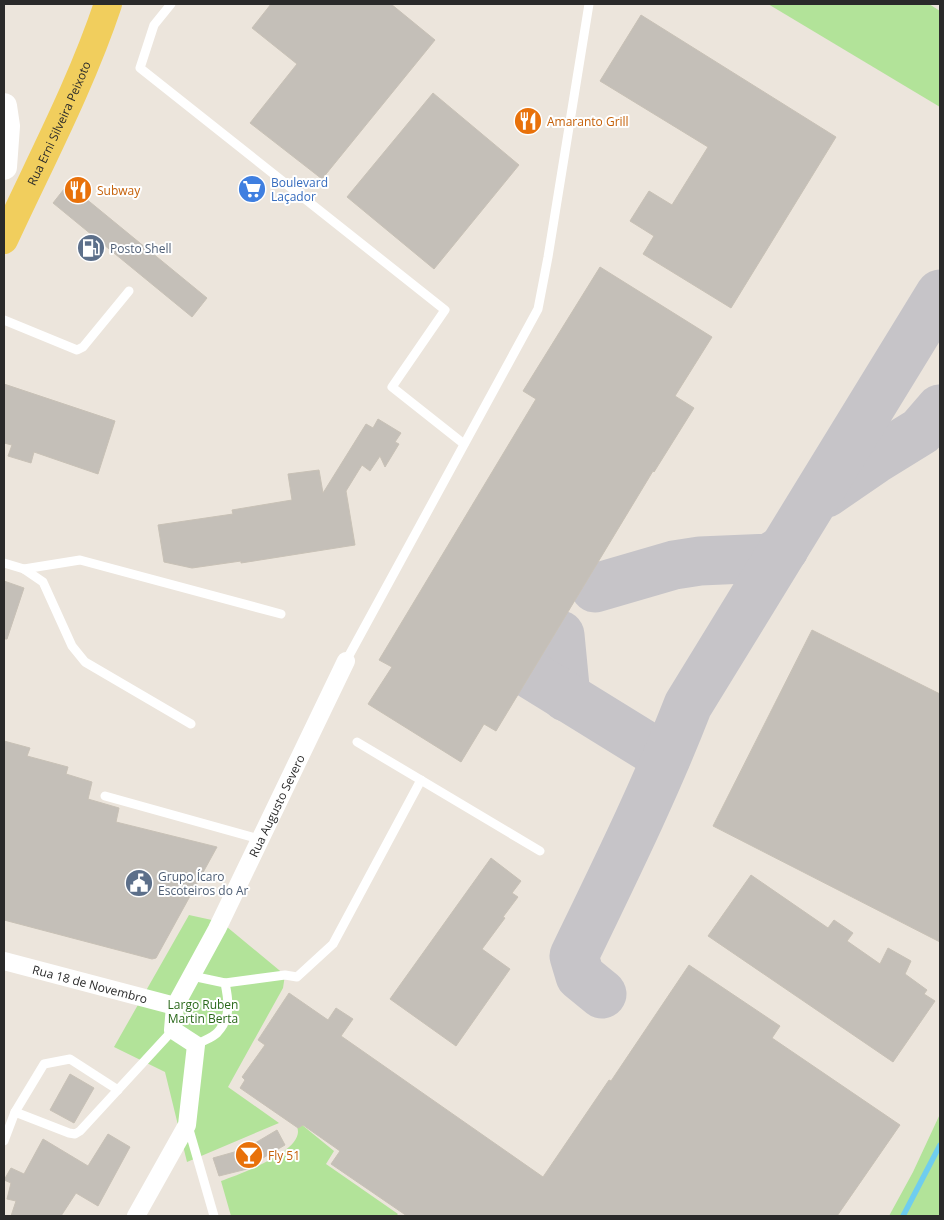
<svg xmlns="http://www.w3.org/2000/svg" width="944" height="1220" font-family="'Open Sans',sans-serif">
<rect width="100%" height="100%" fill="#ece5dc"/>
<g fill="#b2e399">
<path d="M768 4H929L940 11V107Z"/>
<path d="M189 915 221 922 285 975 283 988 228 1087 279 1123 187 1162 165 1072 114 1047Z"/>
<path d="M940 1114V1216H889L913 1172Z"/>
<path d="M296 1120 334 1151 326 1164 398 1214 396 1216H231L221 1181C239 1174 297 1154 298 1132 298 1128 296 1124 296 1120Z"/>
</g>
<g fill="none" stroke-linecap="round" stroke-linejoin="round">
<path stroke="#6fcdef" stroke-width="5.5" d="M903 1216 940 1145"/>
<g stroke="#c6c4c8" stroke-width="49">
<path d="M826 493 874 460 921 431 940 409"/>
<path d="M595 588 674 565 700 561 769 558 784 549"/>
<path d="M560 635 566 697"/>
<path d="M525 671 666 758"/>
<path d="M602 994 580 976 574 956C614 873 655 790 688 705L940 294"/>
</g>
</g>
<g fill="#c4bfb8" stroke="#c8c1b6">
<path d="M271 4H391L435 40 322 179 250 123 297 64 252 28Z"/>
<path d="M641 15 836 137 731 308 643 254 654 236 630 221 649 191 672 205 708 147 600 81Z"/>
<path d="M433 93 519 165 434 269 347 197Z"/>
<path d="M68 184 207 298 192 317 53 203Z"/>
<path d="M600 267 712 337 675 396 694 408 654 472 653 471 496 731 484 724 461 762 368 704 392 667 379 660 536 399 523 391Z"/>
<path d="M4 384 115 421 98 474 34 452 31 463 8 456 12 445 4 443Z"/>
<path d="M378 419 401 433 395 442 399 444 385 467 380 456 370 471 362 465 346 491 355 545 241 563V561L192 568 164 562 158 525 233 514 232 510 292 500 288 474 319 470 323 493 366 424 373 428Z"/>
<path d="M4 581 24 588 7 639H4Z"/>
<path d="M812 630 940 694V942L713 826Z"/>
<path d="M4 741 30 748 27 756 68 767 66 774 92 782 88 799 119 808 116 822 217 847 156 958 152 959 4 920Z"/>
<path d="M491 858 521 881 512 893 518 897 503 917 505 918 482 949 510 969 456 1046 390 999Z"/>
<path d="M751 875 828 928 834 920 853 933 847 941 880 964 888 948 911 961 905 974 927 990 924 994 935 1001 893 1062 708 936Z"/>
<path d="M689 965 780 1026 772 1038 900 1125 837 1216H407L331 1164 340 1151 303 1125 298 1128 240 1088 245 1080 242 1077 265 1045 258 1040 289 993 328 1020 336 1008 353 1019 341 1036 543 1177 609 1080 611 1081Z"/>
<path d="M70 1074 94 1088 74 1123 50 1110Z"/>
<path d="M277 1130 285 1145 256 1162 251 1168 219 1176 213 1158 245 1149Z"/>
<path d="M108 1134 130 1147 98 1206 76 1193 61 1216H11L16 1201 7 1199 11 1183 4 1180 11 1168 24 1174 43 1139 88 1166Z"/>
</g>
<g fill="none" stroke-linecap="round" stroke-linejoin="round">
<g stroke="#fff" stroke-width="9">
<path d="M171 4 154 25 140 68 445 310 392 387 464 444"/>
<path d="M4 320 77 350 83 347 129 291"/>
<path d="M4 563 24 569 43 582 72 646 85 662 191 724"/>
<path d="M24 569 80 560 281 614"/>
<path d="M346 661 538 309 548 257 589 4"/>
<path d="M357 742 540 851"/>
<path d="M105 796 259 839"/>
<path d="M192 976 225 983C229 1002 231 1018 217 1033 212 1038 202 1041 196 1045"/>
<path d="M225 983 285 975 297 977 333 944 421 780"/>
<path d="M15 1112 44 1064 70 1059 118 1090"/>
<path d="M188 1126 214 1216"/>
<path d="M4 1141 15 1112 69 1133 75 1134 80 1131 173 1030"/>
</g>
<g stroke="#fff" stroke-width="18">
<path id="s1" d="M4 961 175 1006"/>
<path id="s2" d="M136 1216 187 1125 196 1045 173 1030 175 1006 217 929 346 661"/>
</g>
<path stroke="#fff" stroke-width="26" d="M4 106 7 126 4 167"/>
<path stroke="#f1ce5d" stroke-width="28" id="s3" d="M4 240C40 162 81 85 108 4"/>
</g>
<defs>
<symbol id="restaurant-disc" viewBox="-11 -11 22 22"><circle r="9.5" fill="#e8710a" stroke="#fff"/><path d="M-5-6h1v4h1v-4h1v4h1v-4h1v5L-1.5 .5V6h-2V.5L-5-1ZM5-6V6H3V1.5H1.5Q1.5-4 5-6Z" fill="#fff"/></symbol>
<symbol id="supermarket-disc" viewBox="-11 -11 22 22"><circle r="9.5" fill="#3f7fe0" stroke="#fff"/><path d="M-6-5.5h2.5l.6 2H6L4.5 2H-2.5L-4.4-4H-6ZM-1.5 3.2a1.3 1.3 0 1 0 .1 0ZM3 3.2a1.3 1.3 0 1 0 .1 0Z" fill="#fff"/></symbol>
<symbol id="fuel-disc" viewBox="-11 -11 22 22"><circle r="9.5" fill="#5c6f8a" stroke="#fff"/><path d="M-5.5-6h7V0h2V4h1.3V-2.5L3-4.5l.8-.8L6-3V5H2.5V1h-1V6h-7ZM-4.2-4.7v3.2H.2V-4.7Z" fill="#fff"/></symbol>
<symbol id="civic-disc" viewBox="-11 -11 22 22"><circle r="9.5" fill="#5c6f8a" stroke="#fff"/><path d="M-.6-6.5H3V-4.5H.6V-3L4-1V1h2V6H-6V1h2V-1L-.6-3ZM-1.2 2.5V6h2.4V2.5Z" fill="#fff"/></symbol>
<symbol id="bar-disc" viewBox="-11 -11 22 22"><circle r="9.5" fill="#e8710a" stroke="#fff"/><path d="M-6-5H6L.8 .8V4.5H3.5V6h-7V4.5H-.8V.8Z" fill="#fff"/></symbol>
</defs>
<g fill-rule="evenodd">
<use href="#restaurant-disc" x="512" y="105" width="32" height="32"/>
<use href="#supermarket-disc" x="236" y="173" width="32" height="32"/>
<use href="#restaurant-disc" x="62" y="174" width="32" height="32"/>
<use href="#fuel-disc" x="75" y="232" width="32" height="32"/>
<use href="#civic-disc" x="123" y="867" width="32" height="32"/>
<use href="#bar-disc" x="233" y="1139" width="32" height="32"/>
</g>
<g text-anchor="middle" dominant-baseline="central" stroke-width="4" stroke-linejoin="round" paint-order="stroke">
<g font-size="12" fill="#c56008" stroke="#fff" text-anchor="start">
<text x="547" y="121">Amaranto Grill</text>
<text x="97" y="190">Subway</text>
<text x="268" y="1155">Fly 51</text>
</g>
<g font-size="12" fill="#2a2a2a" stroke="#fff">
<text stroke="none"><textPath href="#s3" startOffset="129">Rua Erni Silveira Peixoto</textPath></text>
<text stroke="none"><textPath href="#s2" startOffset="461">Rua Augusto Severo</textPath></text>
<text stroke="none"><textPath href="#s1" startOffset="89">Rua 18 de Novembro</textPath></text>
</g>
<g font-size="12" fill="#366cbe" stroke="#fff" text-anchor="start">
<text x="271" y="182">Boulevard<tspan x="271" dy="14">Laçador</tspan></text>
</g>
<g font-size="12" fill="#4e5e75" stroke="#fff" text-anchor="start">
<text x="110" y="248">Posto Shell</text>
<text x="158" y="876">Grupo Ícaro<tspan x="158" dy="14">Escoteiros do Ar</tspan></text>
</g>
<g font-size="12" fill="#2a681a" stroke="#fff">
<text x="203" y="1004">Largo Ruben<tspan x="203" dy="14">Martin Berta</tspan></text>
</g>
</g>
<rect width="944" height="1220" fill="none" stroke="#2a2a2a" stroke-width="10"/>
</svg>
